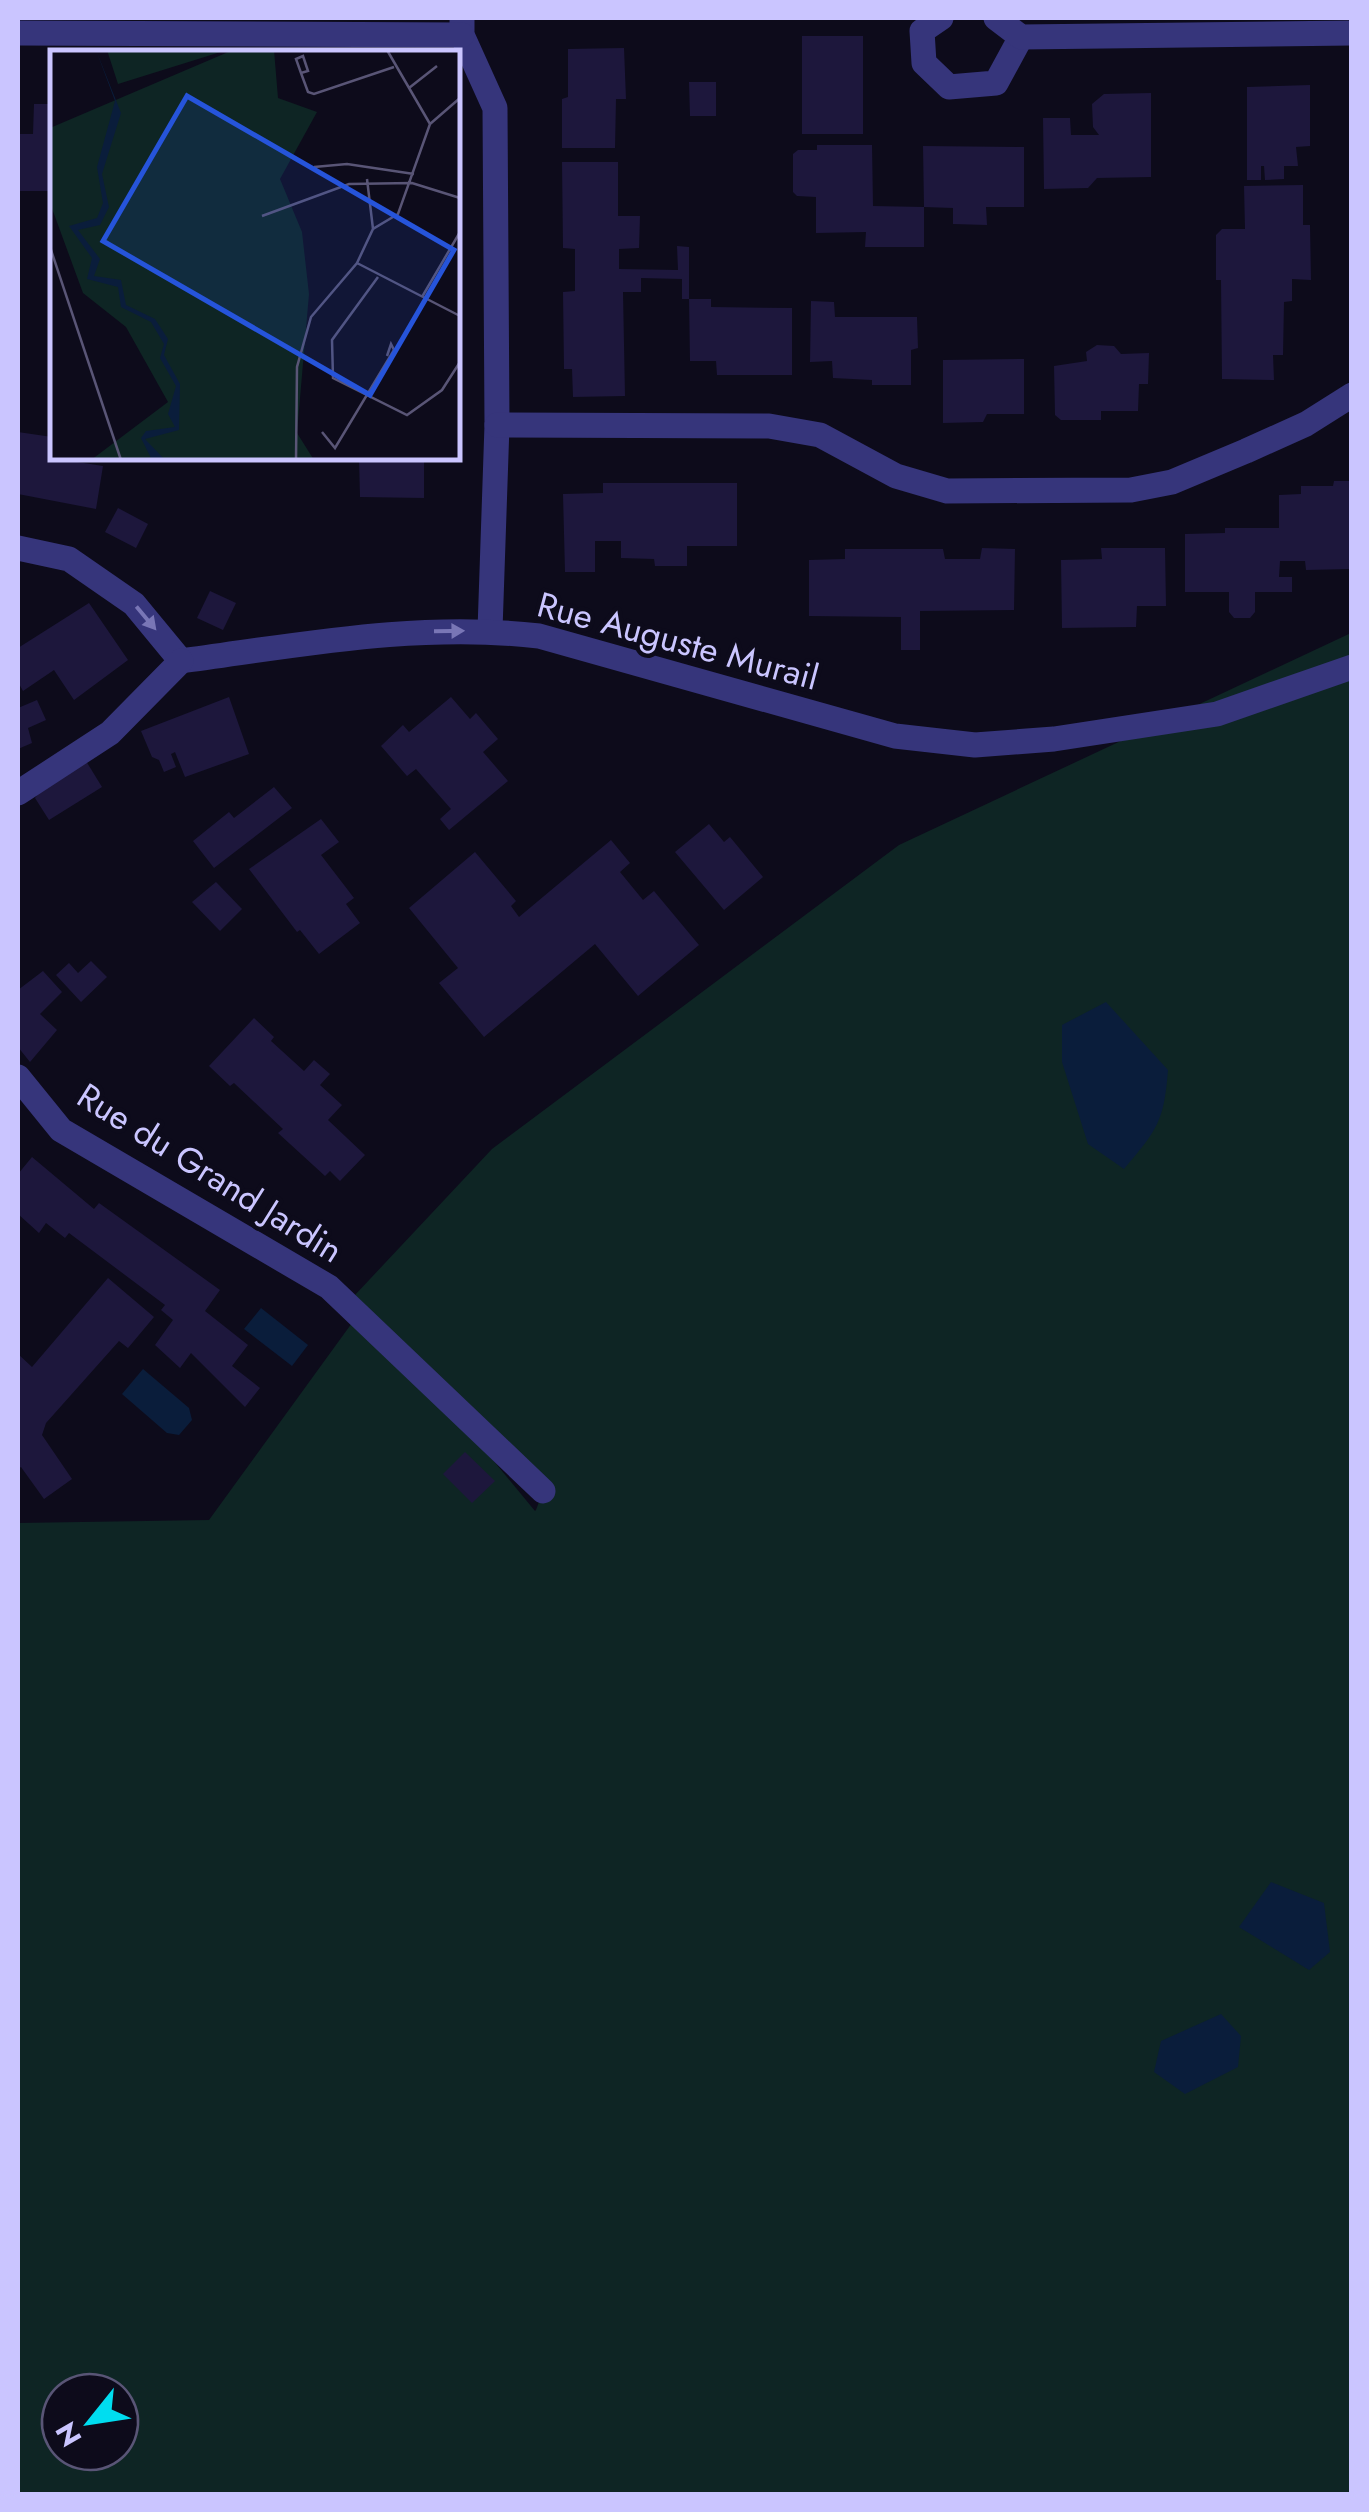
<svg xmlns="http://www.w3.org/2000/svg" width="1369" height="2512" font-family="Jost,sans-serif">
<rect width="100%" height="100%" fill="#0d0b1b"/>
<path fill="#0e2524" fill-rule="evenodd" d="M1351 633V2494H18V1523L209 1520 365 1305 355 1295 492 1149 899 845ZM378 1321 543 1491 536 1510 535 1511ZM60 2392H120V2452H60Z"/>
<g fill="#0a1d3b">
<path d="M1106 1002 1168 1070C1164 1122 1157 1130 1124 1169L1088 1144 1062 1062V1025Z"/>
<path d="M261 1308 308 1345 292 1366 244 1329Z"/>
<path d="M143 1369 189 1408 192 1420 179 1435 167 1433 122 1394Z"/>
<path d="M1271 1882 1324 1903 1330 1952 1309 1970 1239 1927Z"/>
<path d="M1221 2014 1241 2036 1238 2067 1185 2094 1154 2072 1161 2041Z"/>
</g>
<g fill="#1d173c">
<rect x="802" y="36" width="61" height="98"/>
<path d="M624 48 626 99H616L615 148H562V99L568 97V49Z"/>
<path d="M689 82H716V116H690Z"/>
<path d="M1310 85V146L1296 147 1298 166H1284V179L1265 180 1264 166H1261V180H1247V87Z"/>
<path d="M1151 93V177L1097 178 1088 188 1044 189 1043 118H1070L1071 135H1099L1093 127 1092 104 1104 94Z"/>
<path d="M34 104H52V191H18V134H33Z"/>
<path d="M817 145H872L873 206 924 207V247H865L866 232 816 233V197L797 196 793 192V154L798 150H817Z"/>
<path d="M923 146 1024 147V207H986L987 225 953 224V208L924 207Z"/>
<path d="M562 162H618V216H640L639 248 619 249V269L678 270 677 246 689 247V299H711V307L792 308V375H717L716 361H690L689 299H682V279L641 278V292H623L625 396 573 397 572 369H564L563 292 575 291V249L563 248Z"/>
<path d="M1303 185V225H1310L1311 280 1292 279V301L1284 302 1283 355H1273L1274 380 1222 379 1221 280H1216V235L1222 229H1245L1244 186Z"/>
<path d="M811 301 834 302 835 317H917L918 348 911 350V385H872V380L833 378 832 361 810 362Z"/>
<path d="M1097 345 1114 346 1121 354 1149 353 1148 384H1139L1138 411H1101V420H1061L1055 415 1054 366 1087 361 1086 352Z"/>
<path d="M1024 359V414H987L983 422 943 423V360Z"/>
<path d="M18 432 52 437V458L103 466 96 509 18 494Z"/>
<path d="M359 458 424 459V498L360 497Z"/>
<path d="M1334 481H1352L1350 569 1306 570 1305 561H1280L1279 577H1292V592H1255V612L1250 618H1234L1229 612V592H1185V534L1225 533V528H1279V495L1301 494V486H1333Z"/>
<path d="M603 483H737V546H687V566H655L654 559 621 558V541H595V572H565L563 494 603 493Z"/>
<path d="M118 508 148 524 136 548 105 532Z"/>
<path d="M982 548 1015 549 1014 610 920 611V650H901V617L809 616V560L845 559V549H943L945 559H980Z"/>
<path d="M1101 548H1165L1166 606H1137L1136 627 1062 628 1061 560 1102 559Z"/>
<path d="M210 591 236 603 223 630 197 618Z"/>
<path d="M89 603 128 660 74 700 54 670 23 691 18 682V648Z"/>
<path d="M229 697 249 754 185 777 175 752 171 754 176 767 164 772 159 760 152 757 141 731Z"/>
<path d="M451 697 470 719 476 713 498 739 483 752 508 781 449 830 440 819 451 809 416 769 407 776 381 746 403 725 409 732Z"/>
<path d="M37 700 46 720 28 728 32 743 18 749V708Z"/>
<path d="M86 761 102 787 49 820 35 798 42 789Z"/>
<path d="M274 787 292 808 214 868 193 841 229 812 234 818Z"/>
<path d="M321 819 339 842 321 855 354 898 346 904 360 923 319 954 300 930 297 932 249 869Z"/>
<path d="M709 824 724 842 730 837 763 877 724 910 675 852Z"/>
<path d="M611 840 630 863 620 872 643 900 654 891 699 945 638 996 595 944 484 1037 439 983 458 968 409 908 475 852 516 901 511 906 519 917Z"/>
<path d="M216 882 242 909 220 931 192 902Z"/>
<path d="M91 961 107 977 81 1002 56 975 69 963 78 973Z"/>
<path d="M43 971 62 992 40 1014 57 1030 30 1062 18 1047V990Z"/>
<path d="M254 1018 274 1037 271 1041 304 1071 314 1060 330 1074 320 1085 342 1105 328 1120 365 1155 340 1181 330 1171 325 1176 278 1133 283 1129 234 1083 230 1086 209 1066Z"/>
<path d="M32 1157 94 1209 99 1203 220 1290 205 1311 248 1345 232 1366 260 1388 245 1407 191 1353 180 1368 155 1345 173 1320 161 1310 165 1305 69 1233 65 1238 46 1223 39 1233 18 1214V1174Z"/>
<path d="M108 1278 154 1317 128 1348 119 1341 46 1423 42 1435 72 1479 44 1499 21 1467 18 1469V1354L32 1367Z"/>
<path d="M465 1452 495 1481 472 1503 443 1474Z"/>
</g>
<g fill="none" stroke-linecap="round" stroke-linejoin="round">
<g stroke="#36357b" stroke-width="25">
<path d="M462 18V35L495 108 497 425 490 630"/>
<path d="M941 18 922 31 924 63 949 87 996 83 1021 37"/>
<path d="M996 18 1021 37 1352 33"/>
<path d="M18 33 462 35"/>
<path d="M497 425 769 426 820 435 896 476 947 491 1131 490 1172 482 1246 451 1306 424 1352 395"/>
<path d="M18 548 69 559 134 604 181 661C301 645 418 622 539 636L895 736 975 745 1054 739 1217 714 1352 667"/>
<path d="M18 793 110 733 181 661"/>
<path d="M18 1077 61 1130 329 1287 543 1491"/>
</g>
</g>
<defs><path id="oneway-solid" d="M-6-.8H1V-3.2L6.5 0L1 3.2V.8H-6Z" transform="scale(2.5)"/></defs>
<g fill="#7976b6">
<use href="#oneway-solid" transform="translate(146 618) rotate(50)"/>
<use href="#oneway-solid" transform="translate(449 631) rotate(-1)"/>
</g>
<g text-anchor="middle" dominant-baseline="central" stroke-width="9" stroke-linejoin="round" paint-order="stroke">
<g font-size="35" fill="#cac5ff" stroke="#0d0b1b">
<text transform="translate(678 641) rotate(15)">Rue Auguste Murail</text>
<text transform="translate(210 1173) rotate(32)">Rue du Grand Jardin</text>
</g>
</g>
<g transform="translate(50 50)">
<rect width="410" height="410" fill="#0d0b1b"/>
<path d="M57 0H177L68 34ZM183 0H224L228 48 267 62 230 129 252 182 259 244 247 383 264 410H41L118 352 76 277 33 243 0 153V78Z" fill="#0e2524"/>
<path d="M46 0 71 63 52 124 59 157 50 175 28 180 50 209 44 226 71 230 76 255 105 269 118 289 114 305 130 334 129 380 95 389 115 410H102L91 388 96 381 125 377 118 364 126 336 110 308 114 294 101 272 71 257 68 237 37 229 42 208 19 176 47 168 53 153 47 117 65 51Z" fill="#0a1d3b"/>
<path fill="none" stroke="#595576" stroke-width="2.5" d="M337 0 380 74M251 23 258 21 253 6 246 9 251 23 258 42 264 44 344 17M359 38 387 16M264 117 297 114 364 124M317 129 323 179M212 166 299 134 362 133 410 148M0 197 71 410M307 213 410 266M328 227 282 290 283 328 357 365 392 340 410 312M372 247 410 182M272 382 285 398 344 300 341 294 337 306M246 410 247 317 261 267 307 213 323 179 348 164 380 74 410 48"/>
<path fill="#2654da" fill-opacity="0.15" stroke="#2654da" stroke-width="5" d="M137 46 404 200 320 345 53 191Z"/>
<rect width="410" height="410" fill="none" stroke="#cac5ff" stroke-width="5"/>
</g>
<rect width="1369" height="2512" fill="none" stroke="#cac5ff" stroke-width="40"/>
<g transform="translate(90 2422) rotate(240)"><circle r="48" fill="#0d0b1b" stroke="#595576" stroke-width="2.5"/>
<path d="M0-8L18 38L0 25L-18 38Z" fill="#00ddf0"/>
<text y="-15" font-size="28" font-weight="bold" text-anchor="middle" fill="#cac5ff">N</text>
</g>
</svg>
